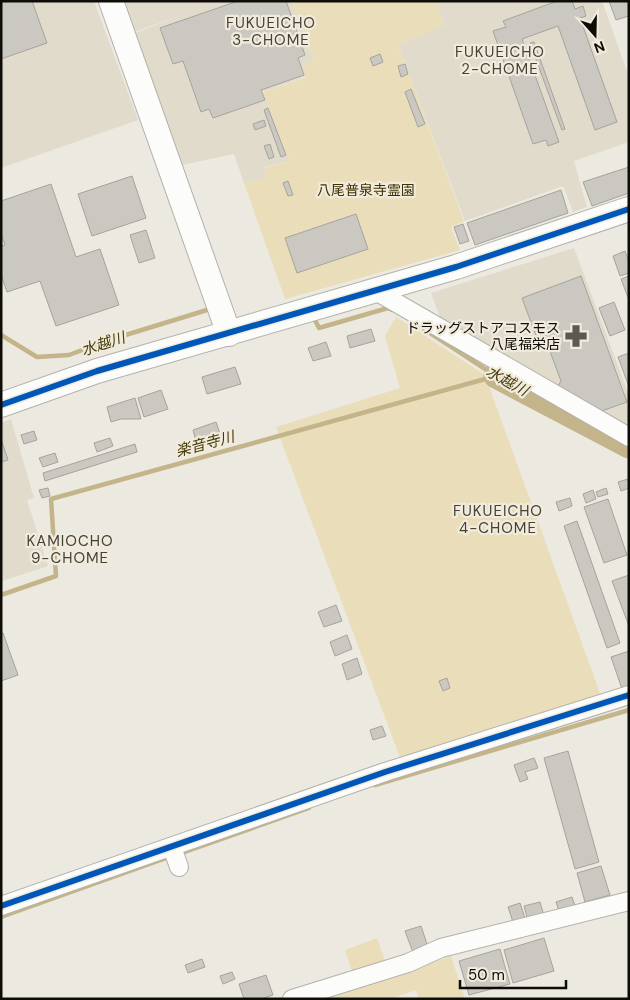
<svg xmlns="http://www.w3.org/2000/svg" width="630" height="1000" font-family="'DM Sans','Noto Sans JP',sans-serif">
<rect width="100%" height="100%" fill="#ece9e0"/>
<g fill="#e1dbcc">
<path d="M1 1H94L138 120 1 168Z"/>
<path d="M122 1H292L313 60 303 64 307 76 263 92 289 161 265 167 266 178 244 183 234 154 182 165 135 33 188 13 134 32Z"/>
<path d="M436 1H602L629 77V142L574 161 587 207 573 212 563 186 465 221 398 45 444 25Z"/>
<path d="M574 248 629 395V435L444 328 431 293Z"/>
<path d="M11 419 34 498 27 500 48 566 2 581 1 423Z"/>
</g>
<g fill="#eaddba">
<path d="M292 1H436L444 25 398 45 464 221 451 227 460 250 285 299 244 183 266 178 265 168 289 161 263 92 307 77 303 64 313 60Z"/>
<path d="M396 317 485 375 601 696 401 760 276 427 400 388 385 336Z"/>
<path d="M377 938 391 977 451 956 465 999H419L416 990 391 999H312L356 983 345 950Z"/>
</g>
<g fill="none" stroke-linecap="round" stroke-linejoin="round">
<g stroke="#c3b489" stroke-width="4.5">
<path d="M313 316 319 328 388 308 392 310"/>
<path d="M424 329 496 376"/>
<path d="M1 335 37 357 69 355 106 341 207 310"/>
<path d="M1 595 56 576 51 499 496 376"/>
<path d="M375 785 629 710"/>
<path d="M179 854 309 808"/>
<path d="M1 917 172 856"/>
</g>
<path stroke="#c3b489" stroke-width="25" d="M496 376 629 446"/>
</g>
<g fill="#cac8c1" stroke="#a5a39c">
<path d="M1 1H32L47 43 1 59Z"/>
<path d="M238 1H286L305 55 298 58 304 75 261 90 265 100 213 118 209 109 201 112 183 61 173 64 160 28Z"/>
<path d="M557 1H572L575 9 583 6 586 16 580 18 617 122 595 130 558 26 522 39 559 142 548 146 546 140 533 144 493 31 506 27 503 21Z"/>
<path d="M609 1H629V16L616 20Z"/>
<path d="M534 42 565 129 562 130 530 43Z"/>
<path d="M380 54 383 62 373 66 370 58Z"/>
<path d="M405 64 408 74 401 77 398 66Z"/>
<path d="M411 89 425 124 418 127 405 92Z"/>
<path d="M268 108 286 155 281 157 264 110Z"/>
<path d="M264 120 266 126 255 130 253 124Z"/>
<path d="M270 144 274 157 269 159 264 146Z"/>
<path d="M629 167V193L592 206 583 182Z"/>
<path d="M132 176 146 218 92 236 78 194Z"/>
<path d="M288 181 293 195 288 196 283 183Z"/>
<path d="M51 184 76 257 100 249 119 305 56 326 40 281 7 292 1 275V246L5 245 1 234V201Z"/>
<path d="M561 190 568 213 475 245 467 223Z"/>
<path d="M356 214 368 249 297 273 285 238Z"/>
<path d="M463 224 469 241 460 244 454 227Z"/>
<path d="M146 230 155 258 139 263 130 235Z"/>
<path d="M625 251 629 261V273L620 276 613 256Z"/>
<path d="M581 276 627 402 596 413 557 388 561 381 545 338 538 341 522 298Z"/>
<path d="M629 276V300L621 279Z"/>
<path d="M614 302 625 330 610 336 599 308Z"/>
<path d="M371 329 375 341 350 348 347 336Z"/>
<path d="M326 342 331 356 313 361 308 348Z"/>
<path d="M629 353V387L618 357Z"/>
<path d="M235 367 241 384 207 394 202 377Z"/>
<path d="M161 390 168 409 144 417 138 398Z"/>
<path d="M135 398 141 419H121L111 422 107 407Z"/>
<path d="M216 422 221 437 197 445 193 430Z"/>
<path d="M34 431 37 440 24 444 21 435Z"/>
<path d="M110 438 113 446 97 452 94 443Z"/>
<path d="M1 439 8 460 1 462Z"/>
<path d="M135 444 137 452 45 481 43 473Z"/>
<path d="M55 453 58 462 43 467 39 458Z"/>
<path d="M628 479 629 488 621 491 618 482Z"/>
<path d="M48 488 50 496 42 498 39 490Z"/>
<path d="M606 488 608 494 598 497 596 492Z"/>
<path d="M593 490 596 499 586 503 583 494Z"/>
<path d="M570 498 572 506 559 511 556 502Z"/>
<path d="M608 499 627 555 604 563 584 507Z"/>
<path d="M577 521 620 643 607 648 564 526Z"/>
<path d="M629 575V626L612 581Z"/>
<path d="M336 605 342 621 324 627 318 612Z"/>
<path d="M3 633 18 675 1 681V634Z"/>
<path d="M347 635 352 649 335 656 330 642Z"/>
<path d="M629 651V687L622 689 611 657Z"/>
<path d="M357 658 362 674 347 680 342 664Z"/>
<path d="M447 678 450 688 443 691 439 681Z"/>
<path d="M382 726 386 736 373 740 370 730Z"/>
<path d="M568 751 599 862 575 869 544 758Z"/>
<path d="M534 758 538 768 525 772 528 779 520 782 514 765Z"/>
<path d="M601 866 610 895 585 902 577 873Z"/>
<path d="M572 897 576 909 560 914 556 902Z"/>
<path d="M540 902 545 919 529 924 524 906Z"/>
<path d="M520 903 526 921 514 925 508 907Z"/>
<path d="M421 926 429 950 414 955 405 931Z"/>
<path d="M544 938 554 971 513 983 504 950Z"/>
<path d="M500 949 510 984 469 995 459 961Z"/>
<path d="M202 959 205 967 188 973 185 965Z"/>
<path d="M232 972 235 979 223 984 220 976Z"/>
<path d="M266 975 273 995 261 999H244L239 984Z"/>
</g>
<g fill="none" stroke-linecap="round" stroke-linejoin="round">
<defs>
<g id="street">
<path d="M374 290 629 437"/>
<path d="M172 847 179 867"/>
<path d="M1 906 385 772 629 695"/>
<path d="M292 999 408 963 441 948 629 901"/>
</g>
<g id="secondary">
<path d="M111 1 229 334"/>
<path d="M1 405 97 371 456 267 629 209"/>
</g>
</defs>
<use href="#street" stroke="#b3b1ab" stroke-width="20"/>
<use href="#secondary" stroke="#b3b1ab" stroke-width="26"/>
<use href="#street" stroke="#fcfcfa" stroke-width="18"/>
<use href="#secondary" stroke="#fcfcfa" stroke-width="24"/>
<defs>
<g id="cycleway">
<path d="M1 405 97 371 456 267 629 209"/>
<path d="M1 906 385 772 629 695"/>
</g>
</defs>
<use href="#cycleway" stroke="#f0ebdc" stroke-width="9"/>
<use href="#cycleway" stroke="#0057b8" stroke-width="6"/>
</g>
<defs>
<symbol id="pharmacy-bare" viewBox="-9 -9 18 18"><path d="M-2-6h4v4h4v4h-4v4h-4v-4h-4v-4h4Z" fill="#5b5953" stroke="#f0ebdc" stroke-width="2.5" paint-order="stroke"/></symbol>
</defs>
<g fill-rule="evenodd">
<use href="#pharmacy-bare" x="560" y="320" width="32" height="32"/>
</g>
<g text-anchor="middle" dominant-baseline="central" stroke-width="4.5" stroke-linejoin="round" paint-order="stroke">
<g font-size="14" fill="#3e3000" stroke="#f0ebdc">
<text x="366" y="190">八尾普泉寺霊園</text>
</g>
<g font-size="14" fill="#0d0c07" stroke="#f0ebdc" text-anchor="end">
<text x="560" y="328">ドラッグストアコスモス<tspan x="560" dy="16">八尾福栄店</tspan></text>
</g>
<g font-size="15" letter-spacing="1" fill="#454135" stroke="#f0ebdc">
<text x="271" y="23">FUKUEICHO<tspan x="271" dy="17">3-CHOME</tspan></text>
<text x="500" y="52">FUKUEICHO<tspan x="500" dy="17">2-CHOME</tspan></text>
<text x="498" y="511">FUKUEICHO<tspan x="498" dy="17">4-CHOME</tspan></text>
<text x="70" y="541">KAMIOCHO<tspan x="70" dy="17">9-CHOME</tspan></text>
</g>
<g font-size="15" font-style="italic" fill="#473908" stroke="#f0ebdc">
<text transform="translate(103 344) rotate(-18)">水越川</text>
<text transform="translate(507 381) rotate(29)">水越川</text>
<text transform="translate(205 444) rotate(-15)">楽音寺川</text>
</g>
</g>
<rect width="630" height="1000" fill="none" stroke="#0d0c07" stroke-width="5"/>
<g transform="translate(595 35) rotate(160)" stroke="#f0ebdc" stroke-width="4" paint-order="stroke">
<path d="M0-4L9 19L0 12L-9 19Z" fill="#0d0c07"/>
<text y="-8" font-size="14" font-weight="bold" text-anchor="middle" fill="#0d0c07">N</text>
</g>
<path d="M460 980v8h106v-8" fill="none" stroke="#0d0c07" stroke-width="2.5"/>
<text x="468" y="980" font-size="15" fill="#0d0c07" stroke="#f0ebdc" stroke-width="4" paint-order="stroke">50 m</text>
</svg>
